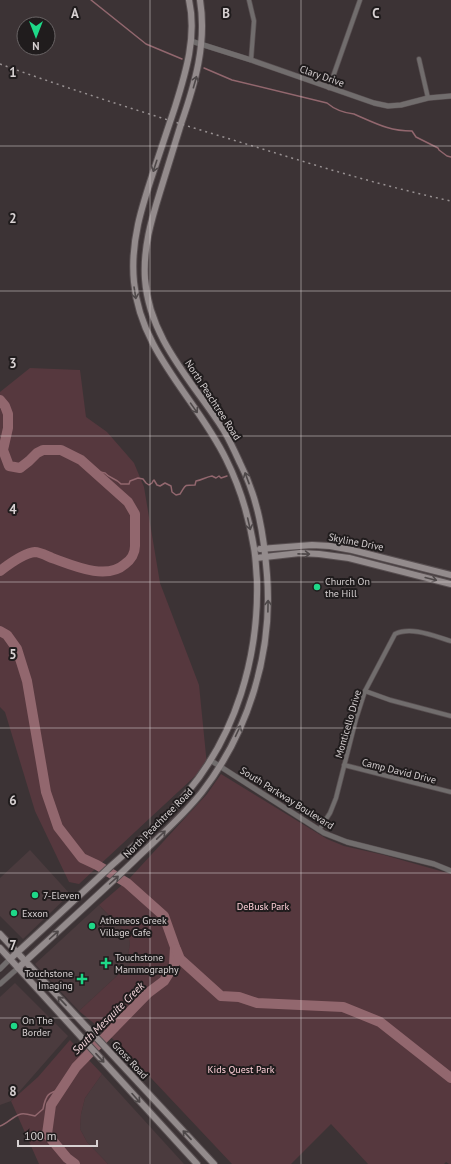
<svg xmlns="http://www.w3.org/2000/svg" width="451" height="1164" font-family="'PT Sans',sans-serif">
<rect width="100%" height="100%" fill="#3c3335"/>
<g fill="#4b3b3e">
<path d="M30 850 70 894 23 939 0 916V878Z"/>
<path d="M99 905 128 935 130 943 128 956 133 961 79 1011 35 964Z"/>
<path d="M15 983 68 1036 11 1101 0 1105V997Z"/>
<path d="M102 1074 184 1164H108L87 1142 80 1129 81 1114 85 1098Z"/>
</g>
<g fill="#56383e">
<path d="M30 368 80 370 86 417 107 432 134 463 144 487 160 583 199 685 207 765 79 884 69 882 35 811 5 712 0 707V392Z"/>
<path d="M221 774 327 839 344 846 384 855 451 874V1164H449L446 1162 444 1164H368L331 1124 291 1164H232L120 1045 79 1011 133 961 128 956 130 943 128 935 99 905 129 879 207 794Z"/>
<path d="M70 1040 102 1074 85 1098 81 1114 80 1129 87 1142 108 1164H39L11 1101 38 1077Z"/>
</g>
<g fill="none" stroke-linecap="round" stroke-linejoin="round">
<g stroke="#92676e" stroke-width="1.5">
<path d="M91 0 146 44 182 59"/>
<path d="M204 68 232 80 327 103C334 109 345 113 354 114 375 123 389 131 412 131L416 137 438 148 439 150 447 156 451 157"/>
<path d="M95 471 105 473C110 479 116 478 121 484H129L130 481 138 478 143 479 146 483 149 485 152 483 153 481 154 480 157 485 160 486 165 483 171 486 172 492 176 495 180 494C186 485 183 485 195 485L196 481C202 480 206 477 212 476L216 478 219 476 221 478 227 476"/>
<path d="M0 1126C7 1124 13 1116 21 1114 25 1113 31 1115 35 1116L43 1109C46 1094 48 1093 62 1089"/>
</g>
<g stroke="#92676e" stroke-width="10">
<path d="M0 400 5 406 8 414V428L3 450 9 466 20 468 29 461 37 453 43 450H61L81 460 128 502 135 514V546C135 553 131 560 125 564 106 581 72 565 52 558 47 556 40 552 35 552 24 553 9 564 0 571"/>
<path d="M0 631 7 635 17 649 27 681 46 792 58 827 82 858 97 865 127 883 164 916 175 947 174 965 164 981 148 993 76 1067 51 1105 47 1134 67 1158 75 1164"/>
<path d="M176 949 180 959 221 996 239 997 257 1003 343 1007 380 1022 451 1078"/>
</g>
<defs>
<g id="minor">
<path d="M249 0 254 21 251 60"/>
<path d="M419 59 428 98"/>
<path d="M329 88 360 0"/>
<path d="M365 691 390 700 451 716"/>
<path d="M344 765 451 792"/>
<path d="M319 830 330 813 336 798 356 719 365 691 395 634C411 626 434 636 451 641"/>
</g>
<g id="tertiary">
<path d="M191 41 251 60 374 103 388 106 401 105 428 98 451 96"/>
<path d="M210 760 324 833 347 842 434 864 451 871"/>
<path d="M0 969 10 959"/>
<path d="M0 984 18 968"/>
</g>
<g id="secondary">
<path d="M260 549 312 545 330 546 352 550 451 575"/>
<path d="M256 558 300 553 319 554 349 558 451 584"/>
<path d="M0 934 214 1164"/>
<path d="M0 948 197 1164"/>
<path d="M10 959C44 928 78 897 111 866 137 843 164 821 186 794 236 735 259 657 257 580 256 570 256 559 254 548 249 517 240 487 226 459 197 399 140 352 134 282 130 242 142 206 154 170 161 149 168 128 175 107 186 72 197 36 189 0"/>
<path d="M18 968C59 930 100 894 140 855 161 835 184 815 202 792 249 731 273 652 267 575 264 536 258 498 240 463 235 452 229 439 223 429 192 381 149 338 145 279 143 248 151 221 160 192 167 170 174 147 181 124 195 84 207 43 200 0"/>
</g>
</defs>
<use href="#minor" stroke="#584f51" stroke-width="5.5"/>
<use href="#tertiary" stroke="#584f51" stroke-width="6"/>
<use href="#secondary" stroke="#584f51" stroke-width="8"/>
<use href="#minor" stroke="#716d6d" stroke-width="4"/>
<use href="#tertiary" stroke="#716d6d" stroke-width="5"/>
<use href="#secondary" stroke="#938b8c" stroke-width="6"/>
<path stroke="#989192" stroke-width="1.5" stroke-dasharray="2 4" stroke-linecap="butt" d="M0 64C77 92 155 116 233 140 305 162 377 185 451 201"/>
</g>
<defs><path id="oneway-shaft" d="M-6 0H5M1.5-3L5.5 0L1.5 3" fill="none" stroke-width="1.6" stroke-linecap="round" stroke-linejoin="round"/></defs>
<g stroke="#4e4849">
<use href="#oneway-shaft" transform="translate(195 82) rotate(-74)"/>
<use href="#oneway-shaft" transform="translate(155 166) rotate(108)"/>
<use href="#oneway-shaft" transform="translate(135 293) rotate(81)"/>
<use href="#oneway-shaft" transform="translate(194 408) rotate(55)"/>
<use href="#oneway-shaft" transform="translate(247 478) rotate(-110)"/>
<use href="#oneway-shaft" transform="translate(249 524) rotate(77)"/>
<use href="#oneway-shaft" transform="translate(304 554) rotate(1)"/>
<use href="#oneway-shaft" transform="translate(431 579) rotate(14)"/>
<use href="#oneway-shaft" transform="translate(268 606) rotate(-89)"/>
<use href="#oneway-shaft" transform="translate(238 731) rotate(-65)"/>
<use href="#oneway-shaft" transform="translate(161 835) rotate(-44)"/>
<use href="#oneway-shaft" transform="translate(114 880) rotate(-42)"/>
<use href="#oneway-shaft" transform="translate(54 935) rotate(-42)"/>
<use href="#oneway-shaft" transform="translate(62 1001) rotate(-133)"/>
<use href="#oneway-shaft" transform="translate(100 1058) rotate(47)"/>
<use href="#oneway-shaft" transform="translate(136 1098) rotate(48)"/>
<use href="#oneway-shaft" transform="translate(187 1135) rotate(-133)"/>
</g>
<path fill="none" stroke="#d7d1d2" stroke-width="1" stroke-opacity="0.55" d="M150 0V1164M301 0V1164M0 146H451M0 291H451M0 436H451M0 582H451M0 728H451M0 873H451M0 1018H451"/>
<g fill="#1ed888" stroke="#201c1d" stroke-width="1.5">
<circle cx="317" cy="587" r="4"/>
<circle cx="35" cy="895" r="4"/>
<circle cx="14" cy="913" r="4"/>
<circle cx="92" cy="926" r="4"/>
<path d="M104 957h4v4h4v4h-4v4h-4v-4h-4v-4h4z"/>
<path d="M80 973h4v4h4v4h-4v4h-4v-4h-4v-4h4z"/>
<circle cx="14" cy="1026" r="4"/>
</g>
<g text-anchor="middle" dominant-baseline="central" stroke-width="4" stroke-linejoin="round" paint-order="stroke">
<g font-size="10" fill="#d7d1d2" stroke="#201c1d">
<text transform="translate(322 76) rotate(19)">Clary Drive</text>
<text transform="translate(213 400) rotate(57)">North Peachtree Road</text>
<text transform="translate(356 542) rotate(11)">Skyline Drive</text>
<text transform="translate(348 724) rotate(-74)">Monticello Drive</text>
<text transform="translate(399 771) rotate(14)">Camp David Drive</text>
<text transform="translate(287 798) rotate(32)">South Parkway Boulevard</text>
<text transform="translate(158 823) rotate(-45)">North Peachtree Road</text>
<text transform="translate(130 1060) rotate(47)">Gross Road</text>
</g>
<g font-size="10" fill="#d7d1d2" stroke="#201c1d" text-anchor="start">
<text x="325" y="581">Church On<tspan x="325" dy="12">the Hill</tspan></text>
<text x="43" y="895">7-Eleven</text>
<text x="22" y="913">Exxon</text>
<text x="100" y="920">Atheneos Greek<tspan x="100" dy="12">Village Cafe</tspan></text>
<text x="115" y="957">Touchstone<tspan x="115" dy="12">Mammography</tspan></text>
<text x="73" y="973" text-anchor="end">Touchstone<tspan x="73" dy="12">Imaging</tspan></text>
<text x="22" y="1020">On The<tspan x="22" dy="12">Border</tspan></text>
</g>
<g font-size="10" fill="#fdcfd7" stroke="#201c1d">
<text x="263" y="906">DeBusk Park</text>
<text x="241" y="1069">Kids Quest Park</text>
</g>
<g font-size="11" font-style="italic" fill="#fadbe0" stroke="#201c1d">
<text transform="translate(108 1018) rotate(-45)">South Mesquite Creek</text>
</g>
</g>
<g font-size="13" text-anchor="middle" font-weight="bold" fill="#d7d1d2" stroke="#201c1d" stroke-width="4" stroke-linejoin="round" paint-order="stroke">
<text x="75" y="18">A</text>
<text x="226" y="18">B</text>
<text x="376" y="18">C</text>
<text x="13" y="77">1</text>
<text x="13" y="223">2</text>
<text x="13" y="368">3</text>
<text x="13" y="514">4</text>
<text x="13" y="659">5</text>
<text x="13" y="805">6</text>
<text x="13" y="950">7</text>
<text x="13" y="1096">8</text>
</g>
<g transform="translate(36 36) rotate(180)"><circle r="19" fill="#201c1d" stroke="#696465"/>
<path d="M0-3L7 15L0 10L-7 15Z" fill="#1ed888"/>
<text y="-6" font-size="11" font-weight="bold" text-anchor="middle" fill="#d7d1d2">N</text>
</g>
<path d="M18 1140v6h79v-6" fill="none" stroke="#d7d1d2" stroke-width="2"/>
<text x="24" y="1140" font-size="12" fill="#d7d1d2" stroke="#201c1d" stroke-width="3" paint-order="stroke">100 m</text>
</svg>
